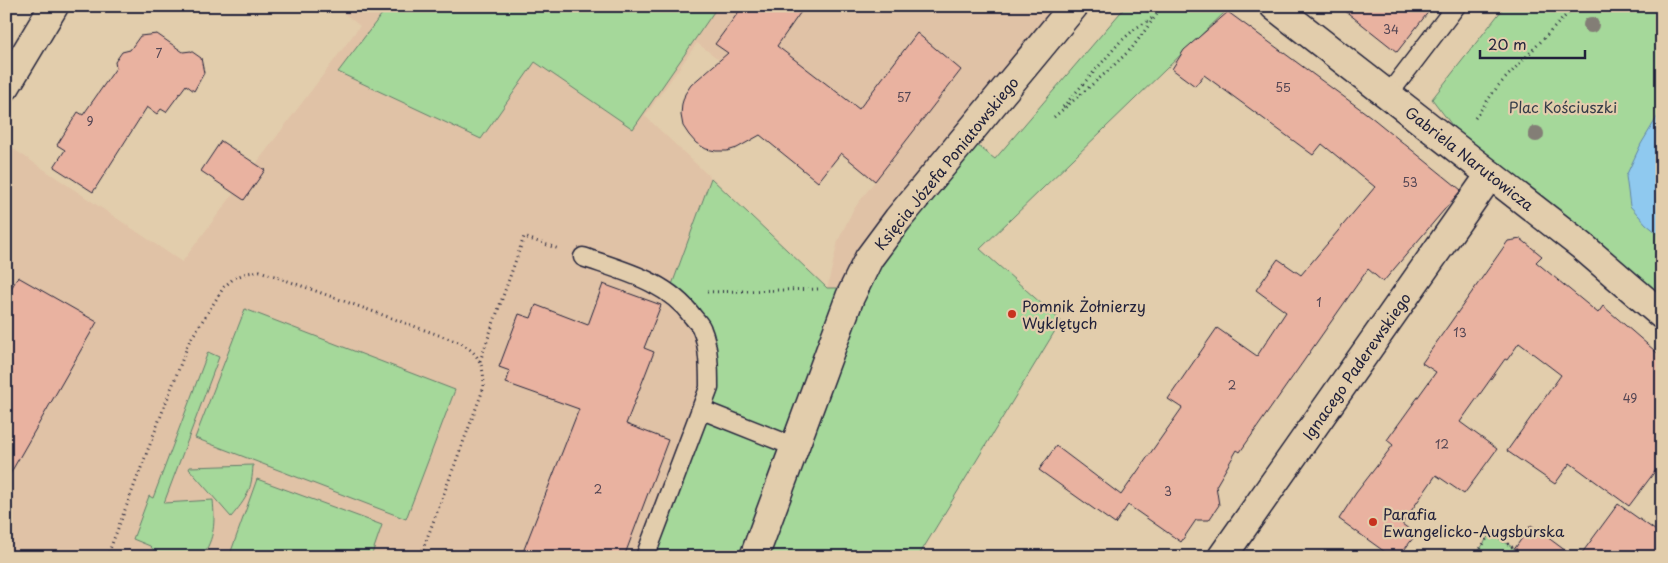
<svg xmlns="http://www.w3.org/2000/svg" width="1668" height="563" font-family="'Playpen Sans',sans-serif">
<rect width="100%" height="100%" fill="#e2cdac"/>
<filter id="ink" filterUnits="userSpaceOnUse"><feTurbulence type="fractalNoise" baseFrequency=".02" numOctaves="2"/><feDisplacementMap in="SourceGraphic" scale="10" xChannelSelector="R" yChannelSelector="G"/><feConvolveMatrix kernelMatrix="1 2 1 2 8 2 1 2 1" color-interpolation-filters="sRGB"/></filter>
<g filter="url(#ink)">
<path fill="#e0c2a6" d="M335 6H1074L854 288 827 289 838 241 853 210 875 181 841 154 818 182 778 150 801 121 697 43 645 116 711 178 669 293 702 330 709 388 645 557H6V144L182 262 360 26Z"/>
<g fill="#a5d89a" stroke="#647d6a">
<path d="M388 6H718L633 129 535 62 481 139 338 72Z"/>
<path d="M1126 6H1225L1227 10 980 249 1061 321 918 557H645L702 410V330L669 293 711 178 827 288H854L965 136 995 159Z"/>
<path d="M1505 6H1662V315L1490 175 1432 99Z"/>
<path d="M245 309 455 390 406 519 195 438Z"/>
<path d="M208 352 219 357 164 503 213 500C215 523 215 537 202 557H160L150 546 133 539 149 496 153 498Z"/>
<path d="M253 465C252 490 247 498 231 517L189 469 190 467Z"/>
<path d="M257 479 382 525 371 557H229Z"/>
<path d="M1491 532 1526 557H1475Z"/>
</g>
<path fill="#8fc9ef" stroke="#6386a7" d="M1662 109V237L1646 224 1630 206 1626 176 1641 144Z"/>
<g fill="#e9b2a0" stroke="#22223b">
<path d="M743 6H805L777 46 859 109 917 33 961 70 875 181 841 153 818 182 760 135 737 148 727 151H716L706 149 696 143 689 135 683 126 681 115 682 104 685 94 691 85 728 53 715 44Z"/>
<path d="M1339 6H1433L1397 52Z"/>
<path d="M1228 12 1370 116 1461 190 1383 282 1368 269 1240 452 1237 450 1216 486 1219 505 1209 520H1196L1181 542 1128 505 1115 524 1039 470 1056 446 1121 495 1182 408 1168 399 1217 328 1257 356 1286 312 1256 290 1278 259 1301 275 1375 187 1322 144 1313 155 1204 75 1195 86 1172 69 1184 50Z"/>
<path d="M157 34 183 52 191 51 201 58 204 73 194 91 186 85 166 112 161 109 157 114 147 107 93 192 54 167 65 150 57 145 78 112 83 115 116 68 115 62 122 52 130 50 140 36Z"/>
<path d="M221 141 265 170 244 200 201 171Z"/>
<path d="M1521 239 1542 256 1536 262 1598 313 1603 306 1662 357V462L1629 506 1570 463 1555 484 1507 451 1561 375 1519 343 1507 360 1505 359 1460 422 1497 449 1464 494 1436 475 1402 524 1416 534 1399 557H1392L1339 519 1356 493 1393 445 1387 440 1436 372 1422 363 1508 241Z"/>
<path d="M18 277 97 322 6 481V297Z"/>
<path d="M603 284 661 305 644 348 654 352 626 424 668 440 624 557H521L579 409 506 383 510 371 499 367 519 314 531 318 536 305 588 325Z"/>
<path d="M1618 504 1662 535V557H1579Z"/>
<path d="M1531 525 1574 557H1509Z"/>
</g>
<g fill="none" stroke-linecap="round" stroke-linejoin="round">
<defs>
<g id="lane">
<path d="M1388 95 1456 6"/>
<path d="M583 257C623 271 667 281 693 317 696 321 701 325 702 330 709 346 709 371 709 388L645 557"/>
<path d="M702 410 795 447"/>
</g>
<g id="street">
<path d="M1274 6 1582 246 1662 315"/>
<path d="M6 86 54 6"/>
<path d="M754 557 850 297 869 258 898 219 1074 6"/>
<path d="M1222 557 1490 175"/>
</g>
</defs>
<use href="#lane" stroke="#22223b" stroke-width="21"/>
<use href="#street" stroke="#22223b" stroke-width="31"/>
<g stroke="#22223b" stroke-width="3" stroke-dasharray="1 4" stroke-linecap="butt">
<path d="M1063 107 1120 42 1136 28 1154 17"/>
<path d="M1054 117 1108 71 1132 48 1163 6"/>
<path d="M1475 118 1498 86 1575 6"/>
<path d="M707 292 818 289"/>
<path d="M480 361 524 237 559 249"/>
<path d="M107 557 189 342 224 287 234 278 247 273 260 271 461 343C479 354 484 365 484 387L420 557"/>
<path d="M1475 557 1491 532 1526 557"/>
</g>
<use href="#lane" stroke="#e2cdac" stroke-width="18"/>
<use href="#street" stroke="#e2cdac" stroke-width="28"/>
</g>
<g fill="#837e76">
<circle cx="1591" cy="25" r="8"/>
<circle cx="1536" cy="134" r="8"/>
</g>
</g>
<g fill="#c8321e" stroke="#e2cdac" stroke-width="2">
<circle cx="1012" cy="314" r="5"/>
<circle cx="1373" cy="522" r="5"/>
</g>
<g text-anchor="middle" dominant-baseline="central" stroke-width="4.5" stroke-linejoin="round" paint-order="stroke">
<g font-size="12" fill="#544654">
<text x="1391" y="29">34</text>
<text x="159" y="53">7</text>
<text x="1283" y="87">55</text>
<text x="904" y="97">57</text>
<text x="90" y="121">9</text>
<text x="1410" y="182">53</text>
<text x="1319" y="302">1</text>
<text x="1460" y="332">13</text>
<text x="1232" y="385">2</text>
<text x="1630" y="398">49</text>
<text x="1442" y="444">12</text>
<text x="598" y="489">2</text>
<text x="1168" y="491">3</text>
</g>
<g font-size="15" fill="#363d49" stroke="#e2cdac">
<text x="1563" y="106">Plac Kościuszki</text>
</g>
<g font-size="15" fill="#22223b" stroke="#e2cdac">
<text transform="translate(1470 158) rotate(38)">Gabriela Narutowicza</text>
<text transform="translate(946 163) rotate(-51)">Księcia Józefa Poniatowskiego</text>
<text transform="translate(1356 366) rotate(-55)">Ignacego Paderewskiego</text>
</g>
<g font-size="15" fill="#22223b" stroke="#e2cdac" text-anchor="start">
<text x="1022" y="305">Pomnik Żołnierzy<tspan x="1022" dy="17">Wyklętych</tspan></text>
<text x="1383" y="513">Parafia<tspan x="1383" dy="17">Ewangelicko-Augsburska</tspan></text>
</g>
</g>
<rect width="1668" height="563" fill="none" stroke="#e2cdac" stroke-width="25"/>
<rect x="12" y="12" width="1643" height="538" fill="none" stroke="#22223b" stroke-width="2" filter="url(#ink)"/>
<path d="M1480 50v8h105v-8" fill="none" stroke="#22223b" stroke-width="2.5"/>
<text x="1488" y="50" font-size="15" fill="#22223b" stroke="#e2cdac" stroke-width="4" paint-order="stroke">20 m</text>
</svg>
